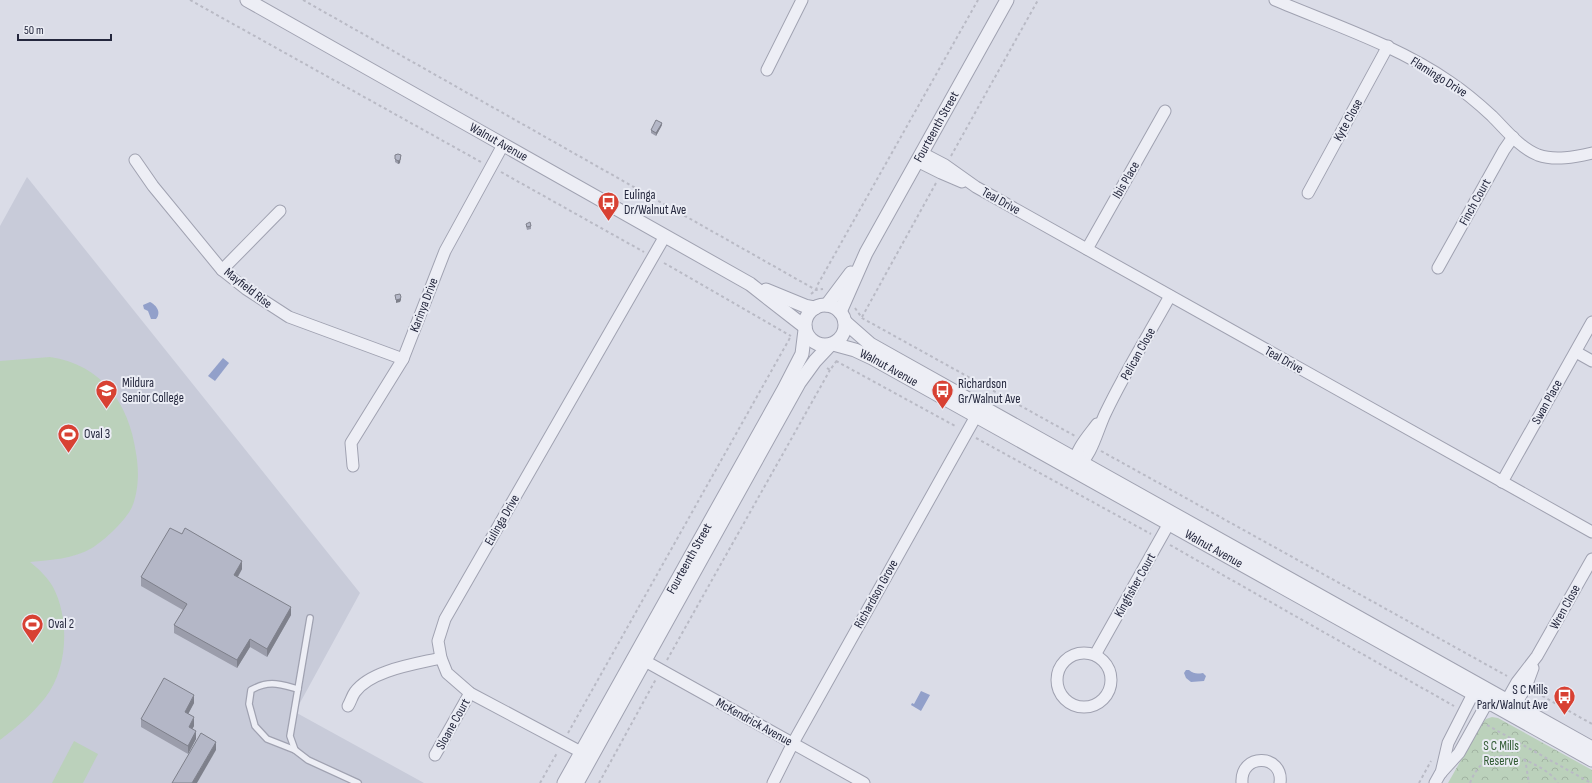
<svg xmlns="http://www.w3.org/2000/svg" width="1592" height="783" font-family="'Sofia Sans Condensed',sans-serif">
<defs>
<pattern id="park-crowns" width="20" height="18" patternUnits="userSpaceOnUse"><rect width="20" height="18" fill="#bbd1bb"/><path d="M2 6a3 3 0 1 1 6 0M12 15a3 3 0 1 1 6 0" fill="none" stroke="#a1b3a2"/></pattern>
</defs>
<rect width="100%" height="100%" fill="#dadce7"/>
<path fill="#c8cbd9" d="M27 177 360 593 295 712 424 783H0V226Z"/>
<g fill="#bbd1bb">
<path d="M50 357C102 365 129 403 136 453 139 470 139 490 132 507 126 520 105 540 92 548 73 559 51 560 30 562 39 569 47 577 53 587 70 619 68 669 45 698 32 714 17 727 0 740V361Z"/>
<path d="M74 741 98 754 83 783H52Z"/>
</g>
<path fill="url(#park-crowns)" d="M1492 717 1498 718 1592 770V783H1448L1481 725 1486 719Z"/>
<g fill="#92a0ca">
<path d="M150 302C156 305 162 312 156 319H151L148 311 144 309 143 305Z"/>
<path d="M223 358 229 363 215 381 208 376Z"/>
<path d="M1186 670H1189C1194 674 1197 674 1203 673L1206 676 1204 681 1191 682 1186 678 1184 673Z"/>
<path d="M921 691 930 695 921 711 911 705 912 703 914 704Z"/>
</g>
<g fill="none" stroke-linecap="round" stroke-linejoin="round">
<defs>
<g id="service">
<path d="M310 618 290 736 295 750 308 760 358 783"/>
<path d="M295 750 267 739 255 726 249 704 251 690C269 680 279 684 298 689"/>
</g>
<g id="minor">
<path d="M1275 0C1334 25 1396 45 1450 82 1465 92 1479 104 1492 116 1506 130 1520 148 1538 155 1555 161 1575 157 1592 153"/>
<path d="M767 70 802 0"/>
<path d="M922 153 945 165 976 187 1592 532"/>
<path d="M135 160 153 186 222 270 246 289 289 317 403 359"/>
<path d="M917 161 941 173 962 182"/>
<path d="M1308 193 1388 46"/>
<path d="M1087 249 1165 111"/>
<path d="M1438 268 1504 150 1513 137"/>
<path d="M222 270 280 211"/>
<path d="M1576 352 1592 361"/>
<path d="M1074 465C1075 450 1088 436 1097 424"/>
<path d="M353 466 351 443 403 359 445 251 503 145"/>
<path d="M1076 468C1093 455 1097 430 1106 412 1125 372 1149 334 1170 296"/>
<path d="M1502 482 1592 322"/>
<circle cx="1084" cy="680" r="27"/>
<path d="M1095 655 1172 518"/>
<path d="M645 661 864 783"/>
<path d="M348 706C351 701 352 696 355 692 371 670 416 664 441 658"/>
<path d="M1503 707 1517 682 1537 656 1592 559"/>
<path d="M1511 712 1526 687 1533 668"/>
<path d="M581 752 470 693 447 673 441 658 438 641 445 619 665 236"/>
<path d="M435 755 470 693"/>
<path d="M1441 773 1448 743 1477 686"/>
<path d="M773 783 793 743 980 409"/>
<path d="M1242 783C1240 752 1284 754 1280 783"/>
<path d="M1435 783 1440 774 1459 753 1492 694"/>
</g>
<g id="tertiary">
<path id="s1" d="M247 0 750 284 805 327"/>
<path d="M766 290 805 306 815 308"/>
<path d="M827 305 851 273"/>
<circle cx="825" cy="325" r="20"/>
<path id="s2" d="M840 312 866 253 1007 0"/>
<path d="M845 322 870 344 886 353 1592 748"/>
<path id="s3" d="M833 344 855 350 872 358 1592 760"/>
<path id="s4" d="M564 783 784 389 802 354 805 330"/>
<path d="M577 783 799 383 815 361 830 345"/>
</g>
</defs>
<use href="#service" stroke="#a0a2b1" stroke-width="8"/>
<use href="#minor" stroke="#a0a2b1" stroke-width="13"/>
<use href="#tertiary" stroke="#a0a2b1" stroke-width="15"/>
<g stroke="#b9bac5" stroke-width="2" stroke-dasharray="3 3" stroke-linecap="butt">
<path d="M190 0 481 162"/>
<path d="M303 0 816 290 823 289"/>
<path d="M951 156 1038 0"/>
<path d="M501 172 644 252"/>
<path d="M664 263 791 336"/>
<path d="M811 294 816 290 818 284 978 0"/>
<path d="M855 308 862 318 1075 436"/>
<path d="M862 317 936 183"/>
<path d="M836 361 957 427"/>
<path d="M827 368 830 370 838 359"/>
<path d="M976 438 1151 534"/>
<path d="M1101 451 1507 676"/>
<path d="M1170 545 1454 706"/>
<path d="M667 660 830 370"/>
<path d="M1537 693 1592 724"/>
<path d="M1487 725 1591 783"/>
<path d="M568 733 791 336"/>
<path d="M1525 759 1529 783"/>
<path d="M540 783 557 753"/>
<path d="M599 783 656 679"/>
<path d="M1419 783 1431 761"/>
<path d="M1470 783C1483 749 1512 751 1539 767 1546 771 1554 776 1558 783"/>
</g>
<use href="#service" stroke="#edeef5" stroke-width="5.5"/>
<use href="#minor" stroke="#edeef5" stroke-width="11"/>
<use href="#tertiary" stroke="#edeef5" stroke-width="13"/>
</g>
<g fill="#9b9dab">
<path d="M662 125 656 136 651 133V130Z"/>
<path d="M395 155 400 163 398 164 395 162Z"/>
<path d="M526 224 531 226V229L527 230 526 226Z"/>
<path d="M242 569 238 577 291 615 267 657 250 647 237 668 174 633V625L183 610 141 586V577Z"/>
<path d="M194 703 188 714 194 726 192 729 196 739 188 754 141 727V719Z"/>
</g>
<g fill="#7e808b">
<path d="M662 123V125L656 136V133Z"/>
<path d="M401 155 400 163 398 164V161Z"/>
<path d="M401 297V300L400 302 396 303V300Z"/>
<path d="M242 561V569L234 583V575Z"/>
<path d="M291 607V615L267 657V649Z"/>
<path d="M250 639V647L237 668V660Z"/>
<path d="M194 695V703L185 720V712Z"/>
<path d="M194 717V726L189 735V727Z"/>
<path d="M196 731V739L188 754V746Z"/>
<path d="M216 742V750L197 783H192Z"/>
</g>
<g fill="#b4b7c7" stroke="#7e808b">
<path d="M656 120 662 123 656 133 651 130Z"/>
<path d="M398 154 401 155 400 160 398 161 395 159V155Z"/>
<path d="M530 222 531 226 527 227 526 224Z"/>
<path d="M400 294 401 297 400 299 396 300 395 295Z"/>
<path d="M170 528 182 534 185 528 242 561 234 575 291 607 267 649 250 639 237 660 174 625 187 604 141 577Z"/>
<path d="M164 678 194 695 185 712 194 717 189 727 196 731 188 746 141 719Z"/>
<path d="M201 733 216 742 192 783H172Z"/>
</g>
<defs>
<symbol id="bus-pin" viewBox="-11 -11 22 30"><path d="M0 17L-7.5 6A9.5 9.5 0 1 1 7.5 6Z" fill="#d84133" stroke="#eaecf4"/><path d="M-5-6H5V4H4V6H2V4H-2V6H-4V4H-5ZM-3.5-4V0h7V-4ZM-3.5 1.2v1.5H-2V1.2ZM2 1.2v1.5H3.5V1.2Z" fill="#fff"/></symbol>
<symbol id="school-pin" viewBox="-11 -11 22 30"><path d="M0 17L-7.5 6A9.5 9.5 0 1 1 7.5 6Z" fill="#d84133" stroke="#eaecf4"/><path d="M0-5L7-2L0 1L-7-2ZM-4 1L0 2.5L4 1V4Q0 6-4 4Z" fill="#fff"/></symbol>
<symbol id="stadium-pin" viewBox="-11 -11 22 30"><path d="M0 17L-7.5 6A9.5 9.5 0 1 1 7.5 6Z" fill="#d84133" stroke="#eaecf4"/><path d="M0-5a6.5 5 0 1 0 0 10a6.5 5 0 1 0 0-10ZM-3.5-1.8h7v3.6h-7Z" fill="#fff"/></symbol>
</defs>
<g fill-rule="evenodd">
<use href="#bus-pin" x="596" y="190" width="25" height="34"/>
<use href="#school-pin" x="94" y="378" width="25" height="34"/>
<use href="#bus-pin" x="930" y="378" width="25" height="34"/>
<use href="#stadium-pin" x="56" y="422" width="25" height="34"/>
<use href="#stadium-pin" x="20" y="612" width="25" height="34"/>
<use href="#bus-pin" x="1552" y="684" width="25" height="34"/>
</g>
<g text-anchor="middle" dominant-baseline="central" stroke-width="4" stroke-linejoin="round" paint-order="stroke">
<g font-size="13" fill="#24273d" stroke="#eaecf4">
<text transform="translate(1439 77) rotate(32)">Flamingo Drive</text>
<text transform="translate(1348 120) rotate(-61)">Kyte Close</text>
<text stroke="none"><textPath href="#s2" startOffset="209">Fourteenth Street</textPath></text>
<text stroke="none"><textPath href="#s1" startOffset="289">Walnut Avenue</textPath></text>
<text transform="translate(1126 180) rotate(-60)">Ibis Place</text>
<text transform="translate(1001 201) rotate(29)">Teal Drive</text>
<text transform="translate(1475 202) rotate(-61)">Finch Court</text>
<text transform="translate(248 288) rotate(38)">Mayfield Rise</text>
<text transform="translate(424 305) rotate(-69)">Karinya Drive</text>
<text transform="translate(1138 354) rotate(-61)">Pelican Close</text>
<text transform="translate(1284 360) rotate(29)">Teal Drive</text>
<text stroke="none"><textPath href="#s3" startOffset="61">Walnut Avenue</textPath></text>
<text transform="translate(1547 402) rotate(-61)">Swan Place</text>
<text transform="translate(502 520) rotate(-60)">Eulinga Drive</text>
<text stroke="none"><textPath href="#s3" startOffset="433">Walnut Avenue</textPath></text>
<text stroke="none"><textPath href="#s4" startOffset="257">Fourteenth Street</textPath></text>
<text transform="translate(1135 585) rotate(-61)">Kingfisher Court</text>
<text transform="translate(876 594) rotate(-61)">Richardson Grove</text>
<text transform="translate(1565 607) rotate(-61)">Wren Close</text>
<text transform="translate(754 722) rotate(29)">McKendrick Avenue</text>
<text transform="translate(453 724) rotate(-61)">Sloane Court</text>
</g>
<g font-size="13" fill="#24273d" stroke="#eaecf4" text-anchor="start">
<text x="624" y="195">Eulinga<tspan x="624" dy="15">Dr/Walnut Ave</tspan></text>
<text x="122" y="383">Mildura<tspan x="122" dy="15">Senior College</tspan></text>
<text x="958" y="384">Richardson<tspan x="958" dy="15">Gr/Walnut Ave</tspan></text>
<text x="84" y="434">Oval 3</text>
<text x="48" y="624">Oval 2</text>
<text x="1548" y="690" text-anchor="end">S C Mills<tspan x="1548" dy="15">Park/Walnut Ave</tspan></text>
</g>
<g font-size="13" fill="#305a32" stroke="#eaecf4">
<text x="1501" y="746">S C Mills<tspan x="1501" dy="15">Reserve</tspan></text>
</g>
</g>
<path d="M18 34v6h93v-6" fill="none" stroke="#24273d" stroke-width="2"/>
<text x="24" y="34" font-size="12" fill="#24273d" stroke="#eaecf4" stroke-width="3" paint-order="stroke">50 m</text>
</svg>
